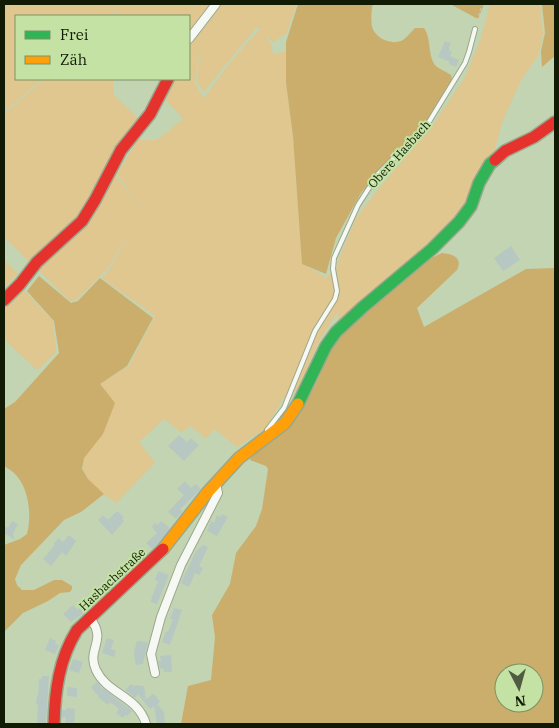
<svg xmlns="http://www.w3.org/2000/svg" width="559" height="728" font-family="'IBM Plex Serif',serif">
<rect width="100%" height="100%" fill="#c3d4b2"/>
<g fill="#e0c68f" fill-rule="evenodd">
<path d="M4 4H119L120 8V4H296L287 33 273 42 265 35 271 44 273 54 286 51V83L293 136 302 263 326 278 338 267V261L356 218 384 182 432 126 464 79 480 41 490 4H540L543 34 539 54 520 82 502 123 494 152 454 223 419 254 338 320 337 313 320 339 298 389 283 399 265 429 237 447 214 429 206 439 191 426 181 432 164 419 139 442 155 463 116 503C103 493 77 477 84 459 87 450 97 441 103 434L100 384 129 366 155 316 102 278 109 270 134 225 108 268 76 300 70 301 4 237V114L44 79H113L114 95 140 120 110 166 142 211 117 173 138 140H157L183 119 166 100 175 79H189V46L192 37H189V16H112L118 9 109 16H16V79H42L4 112ZM257 27 260 29 232 60 204 98 195 84 200 42 197 83 204 92 231 58Z"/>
<path d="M4 260 18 274 4 288Z"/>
<path d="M22 288 53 321 56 352 37 370 4 339V307Z"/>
</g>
<g fill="#cbae6c" fill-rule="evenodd">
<path d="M298 4H373C371 10 371 20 372 27 375 38 391 45 401 41 407 38 411 32 415 28H424C432 39 427 58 437 67 441 70 447 72 451 75L452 79 428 123 385 164 361 193 336 238 326 274 302 264 293 136 286 83V42Z"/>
<path d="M450 4H484L478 19Z"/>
<path d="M542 4H555V56L542 67 541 51 545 33Z"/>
<path d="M442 253C453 254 463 258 457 270L417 308 424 327 526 269 555 268V724H181L188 686 211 680 215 637 212 615 230 584 236 553 256 526 262 509 268 469 266 466 250 460 251 456C286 431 299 417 318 379 322 371 323 361 328 354 346 326 373 304 399 283 413 272 426 260 442 253ZM504 673H534V703H504Z"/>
<path d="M39 276 71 303 78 301 100 278 153 318 127 366 100 384 115 403 103 434 84 458 82 469 88 479 104 494 81 512 64 520 21 565 15 579 17 585 22 590H34L54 580H62L72 586V589L70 592 60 593 48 601 23 613 4 632V545L20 539 27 534C32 515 29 487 14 473 11 470 7 468 4 466V409L15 402 59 353 54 321 27 291Z"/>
</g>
<g fill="#b7c8c3">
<path d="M445 41 451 43 449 48 450 51 452 52 450 56 459 60 456 67 449 64 450 62 438 57Z"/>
<path d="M511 246 520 260 503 271 494 258Z"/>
<path d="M179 435 187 442 191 438 199 445 184 461 168 446Z"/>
<path d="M185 481 191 488 196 484 201 489 180 509 183 512 176 519 168 512 184 495 177 489Z"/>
<path d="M117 511 124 517 122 519 124 521 112 535 98 520 103 515 108 520Z"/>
<path d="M222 514 228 517 217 536 207 531 211 521 214 523 217 515 221 517Z"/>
<path d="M12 521 18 524 13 534 15 540 4 533 6 526 8 528Z"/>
<path d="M161 521 169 527V530L163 539 152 549 146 543 157 533 152 527 155 523 158 525Z"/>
<path d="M69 535 76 541 66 556 62 552 51 566 43 559 55 545 54 544 58 538 63 542Z"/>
<path d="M203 545 208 547 199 566 203 568 199 575 195 573 189 587 181 583 196 551Z"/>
<path d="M158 571 169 575 157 604 151 602V600L158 581 155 580Z"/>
<path d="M101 586 106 592 88 610 71 622 63 614 73 605 78 610Z"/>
<path d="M174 608 182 610 170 645 162 642 166 631 168 632 173 619H170Z"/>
<path d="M50 638 56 641 55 644 59 645 55 654 45 650Z"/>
<path d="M107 638 114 640 111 649 116 651 114 657 102 653Z"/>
<path d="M137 641 148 642 143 664 136 665 135 661 134 652Z"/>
<path d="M171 655 172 672H164L163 668 160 669 158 661H161L160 656Z"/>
<path d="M73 659 83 662 79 673 69 670Z"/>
<path d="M42 676H49L46 724 37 723 38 708V704H36L37 695 38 696 39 679H42Z"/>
<path d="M97 682 102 689 103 688 132 711 127 716 125 715 123 718 116 713 119 709 110 702 108 705 98 697H99L91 687Z"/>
<path d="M131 684 134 686 135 685 144 686 146 699 153 694 156 696 160 702 157 704 164 712 165 724H157L154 706 150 709 138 694 135 698 125 690Z"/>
<path d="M67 687 77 688V697L67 696Z"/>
<path d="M66 708 75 709 74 724H65L66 717H62V710H66Z"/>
</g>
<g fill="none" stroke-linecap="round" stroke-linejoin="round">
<defs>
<path id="lane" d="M267 430 284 408 315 331 335 299 337 291 333 269 334 258 358 205 378 174 427 125 465 63 469 52 475 29"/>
<g id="street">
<path d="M189 39 216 4"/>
<path d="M90 618C108 641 86 649 96 670 107 694 138 696 146 724"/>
<path d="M155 673 151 654 161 617 181 565 215 499 218 493 216 483"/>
</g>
<path id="fast" d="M298 404 326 346 336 332 363 307 432 249 459 222 471 206 479 183 490 164 495 160"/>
<path id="slow" d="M163 549 207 493 239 458 285 423 298 404"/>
<g id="jam">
<path d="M495 160 505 151 534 137 555 122"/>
<path d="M4 300 20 284 37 262 82 221 95 200 121 150 150 114 168 79"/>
<path d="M54 724C55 690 59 659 77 630L163 549"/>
</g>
</defs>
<use href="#lane" stroke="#9aa78d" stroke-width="6"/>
<use href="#street" stroke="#9aa78d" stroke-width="10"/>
<use href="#fast" stroke="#9aa78d" stroke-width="14"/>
<use href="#slow" stroke="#9aa78d" stroke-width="14"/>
<use href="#jam" stroke="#9aa78d" stroke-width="14"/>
<g stroke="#cbd0c5" stroke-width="1" stroke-dasharray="2.5 2.5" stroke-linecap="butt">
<path d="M476 25 482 4"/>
<path d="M550 138H555"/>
<path d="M540 143 555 154"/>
</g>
<use href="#lane" stroke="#f6f9f3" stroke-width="4"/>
<use href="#street" stroke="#f6f9f3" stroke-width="8"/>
<use href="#fast" stroke="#30b455" stroke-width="11"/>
<use href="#slow" stroke="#ff9f0a" stroke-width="11"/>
<use href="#jam" stroke="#e5322d" stroke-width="11"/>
</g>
<g text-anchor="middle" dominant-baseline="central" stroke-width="4" stroke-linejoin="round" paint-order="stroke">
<g font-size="12" fill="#111b04" stroke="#c3e2a4">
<text transform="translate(399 154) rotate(-48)">Obere Hasbach</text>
<text transform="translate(112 579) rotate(-43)">Hasbachstraße</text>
</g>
</g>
<rect width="559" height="728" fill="none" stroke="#111b04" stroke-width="10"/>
<rect x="15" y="15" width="175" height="65" fill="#c3e2a4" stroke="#7c9264"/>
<rect x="25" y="31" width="25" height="8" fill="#30b455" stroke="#7c9264"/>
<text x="60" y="40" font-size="15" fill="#111b04">Frei</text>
<rect x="25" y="56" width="25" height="8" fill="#ff9f0a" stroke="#7c9264"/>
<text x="60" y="65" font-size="15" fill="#111b04">Zäh</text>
<g transform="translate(519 688) rotate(174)"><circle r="24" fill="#c3e2a4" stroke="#7c9264"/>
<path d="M0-4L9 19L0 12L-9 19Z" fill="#4f5c41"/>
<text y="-8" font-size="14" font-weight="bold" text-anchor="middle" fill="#111b04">N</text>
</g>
</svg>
